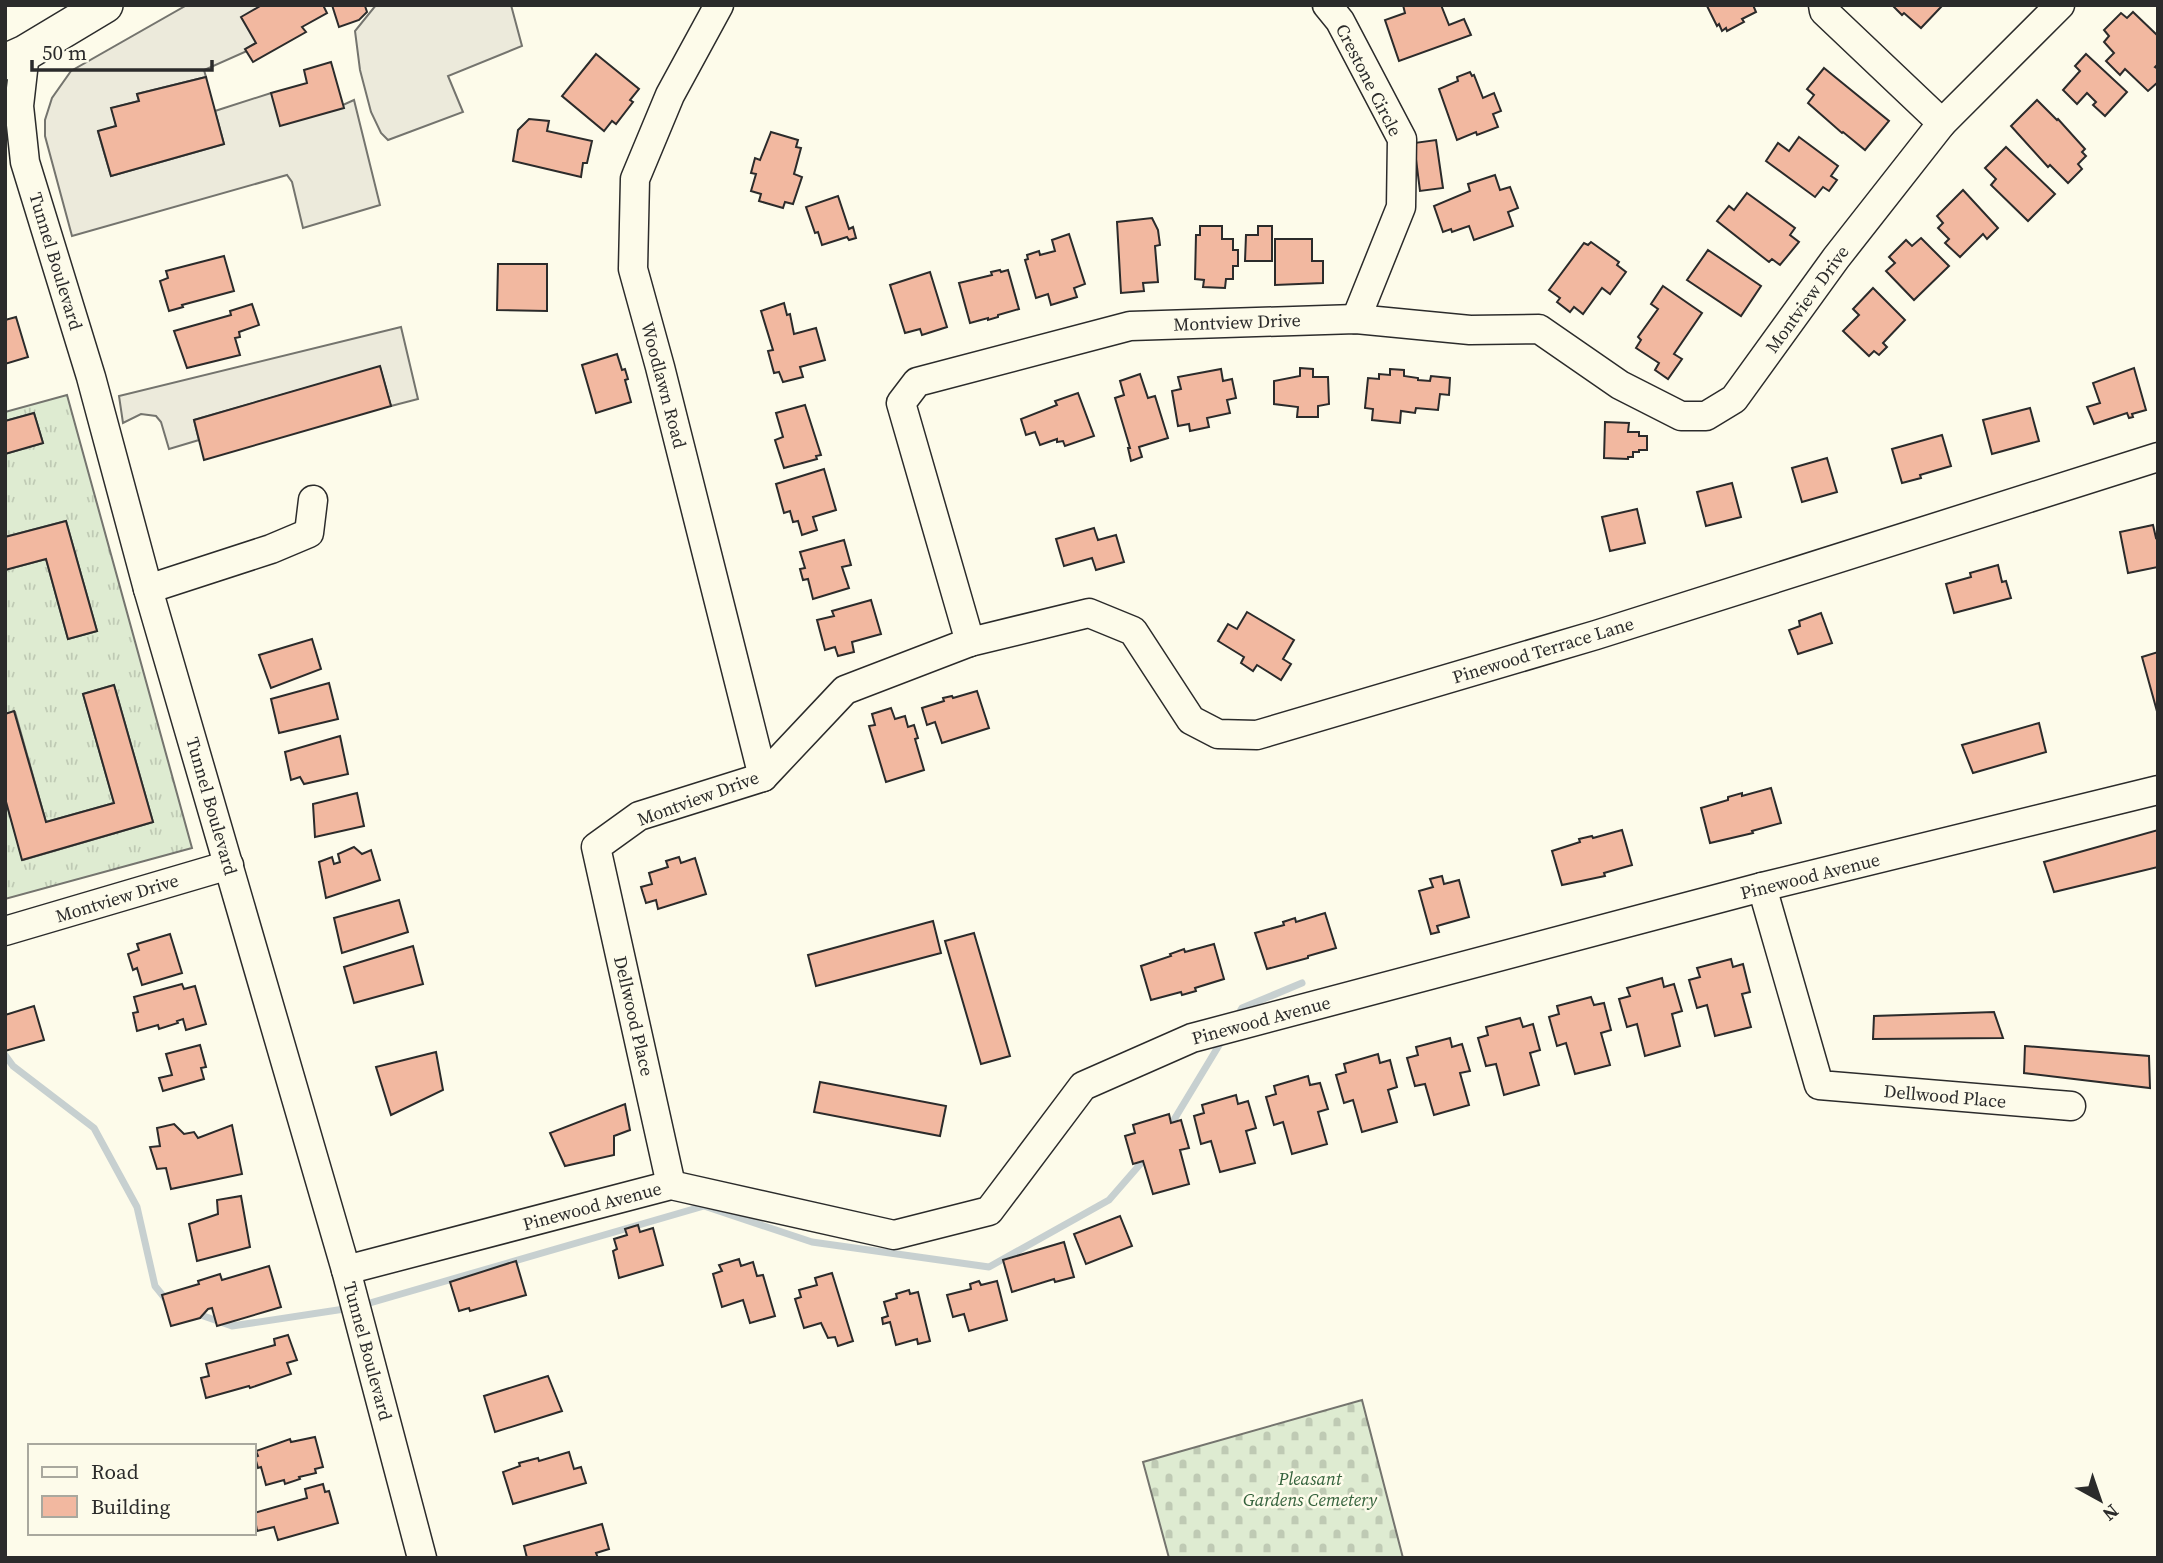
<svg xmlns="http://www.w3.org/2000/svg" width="2163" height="1563" font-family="'Source Serif 4',serif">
<defs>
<pattern id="grass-tufts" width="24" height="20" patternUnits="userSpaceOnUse" patternTransform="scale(1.75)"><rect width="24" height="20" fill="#deebd1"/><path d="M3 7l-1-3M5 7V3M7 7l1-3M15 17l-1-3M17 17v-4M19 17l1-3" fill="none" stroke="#bfcab4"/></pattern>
<pattern id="cemetery-stones" width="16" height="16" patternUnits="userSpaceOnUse" patternTransform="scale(1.75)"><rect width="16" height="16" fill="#deebd1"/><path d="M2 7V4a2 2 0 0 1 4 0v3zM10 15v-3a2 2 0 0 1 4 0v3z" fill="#bfcab4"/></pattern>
</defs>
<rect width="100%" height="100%" fill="#fdfbea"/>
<path fill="url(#grass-tufts)" stroke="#74746e" stroke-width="2" d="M67 395 192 848 5 899V798L23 860 153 822 114 685 83 694 114 803 46 822 15 712 5 714V570L46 559 68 639 97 631 66 521 5 537V454L43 443 34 413 5 421V412Z"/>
<path fill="url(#cemetery-stones)" stroke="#74746e" stroke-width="2" d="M1362 1400 1403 1558H1169L1143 1462Z"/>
<g fill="#eceadb" stroke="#74746e" stroke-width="2">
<path d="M187 5H262L256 43 246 49 247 51 204 70 206 77 137 94 139 101 112 108 116 126 98 132 111 176 224 144 215 111 271 93 343 105 354 100 380 205 303 228 292 182 287 175 72 236 45 136V120L52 98 71 71Z"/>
<path d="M376 5H511L522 46 448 76 463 112 388 140 381 133 371 112 360 70 355 31Z"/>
<path d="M401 327 418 399 391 406 380 367 194 420 199 440 169 449 161 422 156 416 141 414 123 423 119 396Z"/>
</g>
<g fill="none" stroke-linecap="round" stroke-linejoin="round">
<g stroke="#c7d0d0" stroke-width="7">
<path d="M1236 1018 1242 1008 1302 983"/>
<path d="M5 1055 13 1066 94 1128 137 1207 155 1286 168 1302"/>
<path d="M1169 1128 1224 1037"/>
<path d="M363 1305 704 1206 812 1242 989 1267 1109 1200 1149 1154"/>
<path d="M195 1313 232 1326 351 1308"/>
</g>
</g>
<g fill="#f2b8a0" stroke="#2b2b2b" stroke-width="2">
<path d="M262 5H323L327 13 302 27 306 32 253 62 245 49 256 43 241 17Z"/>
<path d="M332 5H368L365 6 367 12 359 20 339 27Z"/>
<path d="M1403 5H1441L1449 25 1464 19 1471 35 1399 61 1385 20 1405 13Z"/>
<path d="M1753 5 1756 12 1742 19 1744 22 1727 31 1726 28 1722 31 1719 24 1717 26 1707 6Z"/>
<path d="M1892 5H1939L1941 7 1921 28 1904 13 1902 15Z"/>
<path d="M2133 12 2158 36V64L2155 67 2158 69V82L2148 91 2125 69 2120 75 2106 61 2114 53 2104 42 2109 36 2104 30 2121 13 2127 18Z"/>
<path d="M596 54 639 89 630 100 633 102 616 124 612 121 604 131 562 96Z"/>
<path d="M2086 54 2127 92 2105 116 2093 105 2096 102 2087 93 2077 104 2063 90 2080 71 2075 66Z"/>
<path d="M331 62 344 108 280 126 271 93 307 83 304 70Z"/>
<path d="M1824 68 1889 121 1865 150 1843 132 1842 133 1808 103 1814 95 1807 89Z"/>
<path d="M1470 72 1472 76 1474 75 1483 98 1494 93 1501 111 1493 114 1498 127 1477 135 1476 132 1457 140 1439 89 1458 81 1457 77Z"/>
<path d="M206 77 224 144 111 176 98 131 116 126 111 108 139 101 137 94Z"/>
<path d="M2037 100 2057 120 2058 119 2085 149 2082 152 2086 156 2078 164 2082 169 2068 183 2050 165 2048 167 2011 126Z"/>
<path d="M529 119 549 121 547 131 592 141 587 163H583L581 177 513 161 518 130Z"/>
<path d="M771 132 798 140 796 147 801 148 794 174 802 177 793 204 785 202 783 208 759 201 761 194 751 191 756 174 751 173 755 158 760 160Z"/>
<path d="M1799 137 1838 166 1831 176 1837 180 1829 191 1823 187 1815 197 1766 161 1778 143 1789 151Z"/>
<path d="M1436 140 1443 188 1420 191 1414 143Z"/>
<path d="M2006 147 2055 194 2028 221 1991 185 1996 179 1985 168Z"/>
<path d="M1495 175 1500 190 1510 187 1518 208 1508 212 1513 226 1474 240 1469 226 1452 232 1451 229 1443 232 1434 206 1470 191 1468 184Z"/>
<path d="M1963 190 1998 228 1987 239 1983 234 1960 257 1945 243 1949 239 1938 228 1943 223 1937 216Z"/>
<path d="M1747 193 1795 228 1790 235 1799 242 1780 265 1772 259 1769 262 1717 221 1729 206 1734 210Z"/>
<path d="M838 196 849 229 853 227 856 238 849 240 847 237 822 245 818 232 815 233 806 207Z"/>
<path d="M1152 218 1158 230 1160 245 1155 246 1158 282 1143 283 1144 291 1121 293 1117 222Z"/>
<path d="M1200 226H1222V239H1233V250H1238V266H1233V279H1226L1225 288 1203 287 1204 280 1195 279 1196 235H1200Z"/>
<path d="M1258 226H1272V261H1245L1246 235H1258Z"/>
<path d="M1069 234 1085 284 1074 288 1077 297 1051 305 1048 294 1036 298 1025 260 1028 259 1027 255 1039 251 1040 255 1055 251 1052 240Z"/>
<path d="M1921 238 1949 266 1914 300 1886 271 1895 263 1889 257 1906 240 1912 246Z"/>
<path d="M1275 239H1312V261H1323V283L1275 285Z"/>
<path d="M1591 242 1619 262 1617 265 1626 272 1610 294 1602 288 1583 314 1574 307 1570 312 1557 302 1560 298 1549 290 1584 243 1588 245Z"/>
<path d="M1708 250 1761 286 1741 316 1687 280Z"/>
<path d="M224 256 234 291 182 305 183 307 169 311 160 281 168 278 166 271Z"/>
<path d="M498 264H547V311L497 310Z"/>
<path d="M1000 270 1001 272 1008 270 1019 309 998 315V317L988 320V318L970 323 959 283 992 275 991 272Z"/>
<path d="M930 272 947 327 922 335 920 329 905 333 890 285Z"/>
<path d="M1663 286 1702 313 1674 354 1682 359 1668 379 1655 370 1659 363 1636 348 1641 340 1638 337 1658 309 1651 304Z"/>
<path d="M1873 288 1905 320 1883 343 1887 347 1879 355 1874 351 1869 356 1843 331 1859 315 1853 309Z"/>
<path d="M784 303 787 315 790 314 794 334 816 328 825 360 800 367 803 377 783 382 779 372 774 373 768 351 773 350 761 311Z"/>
<path d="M252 304 259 325 239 332 240 337 235 338 240 355 187 368 174 331 231 315 230 311Z"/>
<path d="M16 317 28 357 5 364V320Z"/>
<path d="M617 354 622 370 625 369 628 379 625 380 631 402 596 413 582 365Z"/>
<path d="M380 366 391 406 204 460 194 420Z"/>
<path d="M1300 368 1313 369V377H1328L1329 404 1318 406V417H1297L1298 407 1274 404V381L1300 376Z"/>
<path d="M2134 368 2146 410 2132 414 2133 417 2129 418 2127 413 2094 424 2087 407 2100 403 2093 383Z"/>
<path d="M1221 369 1223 381 1232 379 1236 398 1227 400 1230 413 1207 418 1209 427 1190 431 1189 424 1178 426 1172 391 1181 389 1178 377Z"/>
<path d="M1390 369 1404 370V376L1418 378V380L1430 381 1431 376 1450 378 1449 395 1440 394 1438 410 1416 408 1415 413 1401 411 1400 423 1372 420 1373 409 1365 408 1368 378 1379 379V374L1390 375Z"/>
<path d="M1140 374 1148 398 1155 396 1168 438 1139 447 1142 457 1131 461 1128 448H1130L1115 398 1124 395 1120 381Z"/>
<path d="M1078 393 1094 436 1065 446 1063 441 1057 442V439L1040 445 1035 432 1026 435 1021 419 1057 405 1055 401Z"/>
<path d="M805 405 821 455 816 456 817 459 784 468 775 440 783 437 776 413Z"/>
<path d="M2030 408 2039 441 1992 454 1983 420Z"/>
<path d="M34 413 43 443 5 454V421Z"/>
<path d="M1605 422 1629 423 1628 432H1639V436H1647V450H1639V452H1633V457H1628V459L1604 458Z"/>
<path d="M1942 435 1951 466 1920 475 1921 478 1902 483 1892 449Z"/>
<path d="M1827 458 1837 492 1802 502 1792 468Z"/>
<path d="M824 469 836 510 813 517 817 530 802 535 798 521 793 522 790 511 784 513 776 484Z"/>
<path d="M1732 483 1741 517 1706 526 1697 492Z"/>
<path d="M1637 509 1645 543 1610 551 1602 517Z"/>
<path d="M66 521 97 631 68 639 46 559 5 570V537Z"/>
<path d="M2153 525 2156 538 2158 537V567L2128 573 2120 532Z"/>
<path d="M1094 528 1098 540 1116 535 1124 562 1096 570 1092 558 1064 566 1056 539Z"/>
<path d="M844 540 851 565 842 567 849 588 813 599 808 579 803 580 800 569 805 568 800 552Z"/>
<path d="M1998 565 2002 582 2006 581 2011 598 1954 613 1946 584 1971 577 1970 573Z"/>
<path d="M871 600 881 634 852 642 854 652 838 656 835 647 825 650 817 620 834 616 832 611Z"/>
<path d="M1247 612 1294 640 1283 659 1291 664 1281 680 1257 665 1253 671 1241 663 1244 657 1218 641 1228 624 1237 629Z"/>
<path d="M1821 613 1832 643 1798 654 1789 630 1800 626 1799 621Z"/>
<path d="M312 639 321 669 271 688 259 655Z"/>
<path d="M2158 652V715L2142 657Z"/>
<path d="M329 683 338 719 279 733 271 699Z"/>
<path d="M114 685 153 822 22 860 5 798V714L14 711 46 822 114 803 83 694Z"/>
<path d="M977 691 989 728 942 743 935 722 927 725 922 708 944 701 943 698 952 696 953 698Z"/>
<path d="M891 708 895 719 905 716 908 727 914 725 918 738 915 739 924 770 886 782 869 726 875 725 872 714Z"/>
<path d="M2039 723 2046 752 1973 773 1962 745Z"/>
<path d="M340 736 348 774 304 784 300 777 291 780 285 752Z"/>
<path d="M1771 788 1781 823 1752 831 1753 833 1710 843 1701 808 1728 800V797L1742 793V796Z"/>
<path d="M357 793 364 826 315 837 313 804Z"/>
<path d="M1622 830 1632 865 1604 873 1605 876 1562 885 1552 851 1580 842 1579 839 1592 836 1593 838Z"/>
<path d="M2158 830V867L2054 892 2044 862Z"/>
<path d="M354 847 362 854 371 850 380 880 326 898 319 862 332 857 334 864 340 862 338 854Z"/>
<path d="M679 857 681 863 695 858 706 894 658 909 656 900 646 903 641 887 652 884 649 873 668 867 666 861Z"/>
<path d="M1442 876 1444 884 1459 880 1469 917 1437 926 1439 932 1431 934 1419 891 1433 887 1430 879Z"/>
<path d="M399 900 408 932 342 953 334 918Z"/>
<path d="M1325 913 1336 948 1308 956V958L1267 969 1255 933 1284 925 1283 922 1295 918 1296 922Z"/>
<path d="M933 921 941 953 816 986 808 955Z"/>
<path d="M974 933 1010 1056 981 1064 945 941Z"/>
<path d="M170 934 182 973 142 985 137 968 133 970 128 954 139 950 137 944Z"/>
<path d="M1214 944 1224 979 1195 988 1196 991 1182 995 1181 992 1151 1000 1141 966 1171 956 1170 954 1184 949 1185 952Z"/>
<path d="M413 946 423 984 354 1003 344 967Z"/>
<path d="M1731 959 1733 967 1743 964 1750 992 1742 994 1751 1027 1715 1036 1707 1005 1697 1008 1689 980 1700 977 1697 968Z"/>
<path d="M1662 978 1664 987 1674 984 1682 1011 1672 1014 1680 1046 1645 1056 1637 1024 1627 1027 1619 999 1630 996 1627 988Z"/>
<path d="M182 984 184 989 195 986 206 1024 186 1030 183 1019 177 1021 178 1023 159 1029 158 1025 137 1031 133 1013 138 1012 134 997Z"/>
<path d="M1591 997 1594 1005 1604 1003 1611 1030 1601 1033 1610 1065 1575 1074 1566 1043 1557 1046 1549 1017 1559 1014 1557 1006Z"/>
<path d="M34 1006 44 1040 5 1051V1015Z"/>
<path d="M1994 1012 2003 1038 1873 1039 1874 1016Z"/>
<path d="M1520 1018 1523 1027 1533 1024 1540 1050 1530 1053 1539 1085 1504 1095 1496 1064 1486 1066 1478 1038 1488 1035 1486 1027Z"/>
<path d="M1450 1038 1452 1047 1462 1044 1470 1071 1460 1073 1469 1105 1434 1115 1425 1084 1415 1086 1407 1058 1418 1055 1416 1047Z"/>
<path d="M200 1045 206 1067 201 1068 204 1079 163 1091 159 1078 172 1075 166 1054Z"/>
<path d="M2025 1046 2149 1056 2150 1088 2024 1073Z"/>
<path d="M436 1052 443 1090 391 1115 376 1067Z"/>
<path d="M1378 1054 1380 1063 1390 1060 1397 1087 1388 1090 1397 1122 1362 1132 1353 1100 1344 1103 1336 1075 1346 1072 1344 1064Z"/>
<path d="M1308 1076 1310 1085 1320 1083 1328 1109 1318 1112 1327 1144 1292 1154 1283 1122 1274 1125 1266 1097 1276 1094 1274 1086Z"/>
<path d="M820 1082 946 1106 940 1136 814 1112Z"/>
<path d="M1236 1095 1238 1104 1248 1101 1256 1128 1246 1131 1255 1163 1220 1172 1211 1141 1201 1144 1194 1116 1204 1113 1202 1105Z"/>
<path d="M625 1104 630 1130 614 1136V1155L565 1166 550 1133Z"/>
<path d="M1169 1114 1171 1123 1181 1120 1189 1148 1180 1150 1189 1184 1153 1194 1143 1161 1133 1164 1125 1136 1135 1133 1133 1125Z"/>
<path d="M174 1124 184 1134 194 1132 198 1138 232 1125 242 1174 171 1189 166 1168 157 1169 150 1147 160 1146 157 1128Z"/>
<path d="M241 1196 250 1247 197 1261 189 1224 218 1214 217 1200Z"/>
<path d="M1120 1216 1132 1246 1086 1264 1074 1234Z"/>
<path d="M638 1225 640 1232 653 1228 663 1265 619 1278 613 1251 617 1249 614 1239 627 1235 625 1229Z"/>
<path d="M1064 1242 1074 1277 1055 1282 1054 1279 1012 1292 1003 1260Z"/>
<path d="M739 1259 741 1266 753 1262 757 1276 763 1275 775 1316 750 1323 743 1300 722 1307 713 1274 722 1271 719 1265Z"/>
<path d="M516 1261 526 1295 470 1311 469 1308 459 1311 450 1282Z"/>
<path d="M269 1266 281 1307 217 1326 212 1308 208 1309 200 1318 171 1326 162 1295 199 1284 198 1281 220 1274 222 1280Z"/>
<path d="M832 1273 853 1341 838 1346 835 1337 828 1338 821 1323 804 1328 795 1299 801 1297 799 1290 817 1285 815 1278Z"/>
<path d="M979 1281 981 1285 997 1281 1007 1320 969 1331 964 1314 953 1317 947 1295 971 1289 970 1284Z"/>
<path d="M909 1290 910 1294 918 1292 930 1341 918 1344 917 1339 896 1345 890 1322 883 1324 882 1318 888 1316 884 1302 897 1298 896 1294Z"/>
<path d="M288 1335 297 1360 287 1363 291 1374 250 1388 249 1386 206 1398 201 1378 209 1376 206 1364 275 1345 274 1339Z"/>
<path d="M548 1376 562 1411 495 1432 484 1396Z"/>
<path d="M315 1437 323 1467 315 1469 316 1473 299 1477 300 1479 285 1484 284 1480 266 1485 261 1467 258 1468 255 1457 258 1456 256 1451 290 1439 291 1442Z"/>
<path d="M569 1452 574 1469 581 1467 586 1483 513 1504 503 1472 520 1466 519 1463 538 1458 539 1461Z"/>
<path d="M323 1484 325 1492 329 1491 338 1523 278 1540 274 1527 257 1531 254 1513 307 1498 305 1489Z"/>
<path d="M602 1524 609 1549 596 1553 598 1558H527L524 1546Z"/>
</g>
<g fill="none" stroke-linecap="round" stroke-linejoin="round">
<defs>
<g id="minor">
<path d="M719 5 670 95 635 179 633 269 660 367 763 777"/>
<path d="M1327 5 1340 21 1402 139 1401 207 1356 319"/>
<path d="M1823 5 1824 11 1942 123"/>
<path d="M25 53 19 106 25 162 91 377 148 589 346 1270 422 1558"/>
<path d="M148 589 271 549 309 533 313 500"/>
<path d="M970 642 901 403 917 382 1130 326 1356 319 1470 330 1539 329 1620 385 1681 416H1706L1734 399 1836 258 1942 123 2060 5"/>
<path d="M1762 887 1819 1085 2071 1106"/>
<path d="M5 931 229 865"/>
<path d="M671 1185 596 847 639 816 763 777 845 690 970 642 1089 613 1133 631 1191 720 1218 734 1257 735 1596 635 2158 457"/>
<path d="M346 1270 671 1185 894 1235 989 1211 1083 1086 1192 1038 1762 887 2158 790"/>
</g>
<path id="major" d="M5 62 25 53 105 5"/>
</defs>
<use href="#minor" stroke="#2b2b2b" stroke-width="31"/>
<use href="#major" stroke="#2b2b2b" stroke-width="38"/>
<use href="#minor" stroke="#fdfbea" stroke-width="28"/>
<use href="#major" stroke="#fdfbea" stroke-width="35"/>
</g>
<g text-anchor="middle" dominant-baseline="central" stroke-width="5" stroke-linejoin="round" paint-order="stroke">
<g font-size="18" fill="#2b2b2b" stroke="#fdfbea">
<text transform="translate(1369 80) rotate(63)">Crestone Circle</text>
<text transform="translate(56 261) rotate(73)">Tunnel Boulevard</text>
<text transform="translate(1807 299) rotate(-54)">Montview Drive</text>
<text transform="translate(1237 322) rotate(-2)">Montview Drive</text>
<text transform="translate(664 385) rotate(75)">Woodlawn Road</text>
<text transform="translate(1543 650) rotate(-17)">Pinewood Terrace Lane</text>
<text transform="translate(698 798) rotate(-20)">Montview Drive</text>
<text transform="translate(212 806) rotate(74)">Tunnel Boulevard</text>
<text transform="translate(1810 876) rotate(-14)">Pinewood Avenue</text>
<text transform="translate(117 898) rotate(-17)">Montview Drive</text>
<text transform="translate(634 1016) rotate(77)">Dellwood Place</text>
<text transform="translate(1261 1020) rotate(-15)">Pinewood Avenue</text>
<text transform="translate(1945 1096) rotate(5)">Dellwood Place</text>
<text transform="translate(592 1206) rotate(-15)">Pinewood Avenue</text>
<text transform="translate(368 1351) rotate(75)">Tunnel Boulevard</text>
</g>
<g font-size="18" font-style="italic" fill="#34623c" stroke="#fdfbea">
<text x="1310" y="1478">Pleasant<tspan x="1310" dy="21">Gardens Cemetery</tspan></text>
</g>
</g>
<rect width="2163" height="1563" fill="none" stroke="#2b2b2b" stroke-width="14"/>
<rect x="28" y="1444" width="228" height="91" fill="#fdfbea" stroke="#a9a89e" stroke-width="2"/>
<rect x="42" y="1467" width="35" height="10" fill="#fdfbea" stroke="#a9a89e" stroke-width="2"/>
<text x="91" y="1479" font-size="21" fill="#2b2b2b">Road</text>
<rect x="42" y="1496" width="35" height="21" fill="#f2b8a0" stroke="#a9a89e" stroke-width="2"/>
<text x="91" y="1514" font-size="21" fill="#2b2b2b">Building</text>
<g transform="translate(2100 1500) rotate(140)" stroke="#fdfbea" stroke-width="5" paint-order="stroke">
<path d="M0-5L12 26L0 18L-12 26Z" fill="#2b2b2b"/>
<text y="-10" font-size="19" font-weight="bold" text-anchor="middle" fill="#2b2b2b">N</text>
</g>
<path d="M32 60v10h180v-10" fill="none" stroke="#2b2b2b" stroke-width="3.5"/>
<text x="42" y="60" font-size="21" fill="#2b2b2b" stroke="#fdfbea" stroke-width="5" paint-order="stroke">50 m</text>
</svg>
